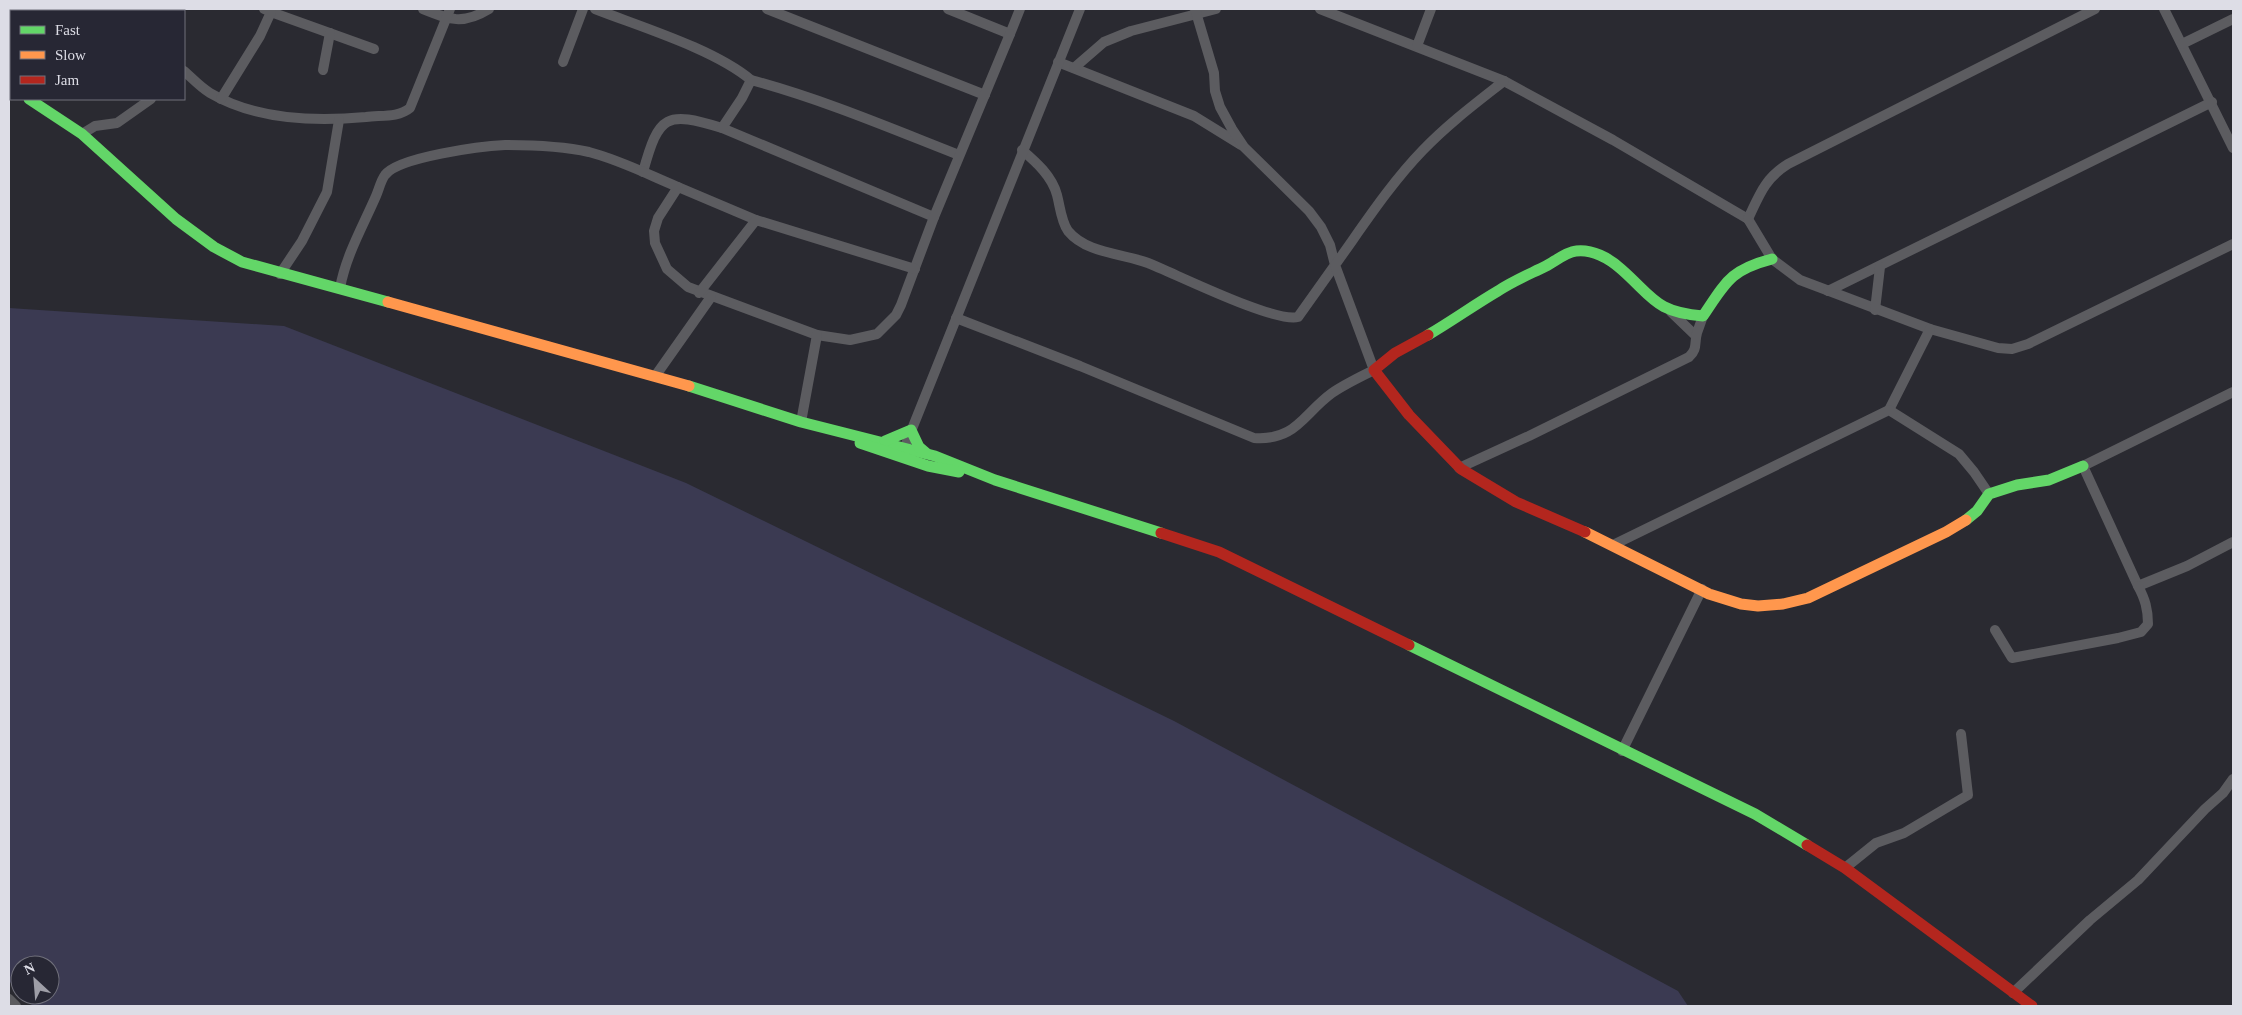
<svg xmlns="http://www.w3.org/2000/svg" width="2242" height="1015" font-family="'Times New Roman',serif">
<rect width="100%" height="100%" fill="#2a2a31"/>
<path fill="#3b3a52" d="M9 308 284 326 686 483 1174 721 1678 991 1688 1006H33L22 995H50V965H20V992L9 981Z"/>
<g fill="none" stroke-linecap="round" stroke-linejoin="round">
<g stroke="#5c5c60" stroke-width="10">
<path d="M79 9 84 11"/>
<path d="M423 9C450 20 463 25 489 9"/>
<path d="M595 9C641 27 714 49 751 80"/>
<path d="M767 9 985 95"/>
<path d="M948 9 1010 34 1020 9"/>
<path d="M1320 9 1504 81 1613 140 1748 219 1772 259 1800 280 1930 329 1998 348 2012 349 2028 344 2233 244"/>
<path d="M2164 9 2233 148"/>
<path d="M271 12 374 49"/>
<path d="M2182 44 2233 19"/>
<path d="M1417 46 1431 9"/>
<path d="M563 62 583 9"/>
<path d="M1058 62 1194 116 1241 145"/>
<path d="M1074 68 1104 42 1131 31 1216 9"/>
<path d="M323 70 330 33"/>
<path d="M184 71C192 78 200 87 210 93 256 120 314 122 366 117 380 115 398 118 410 108L450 9"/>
<path d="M221 99 260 36 271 12 264 9"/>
<path d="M82 134 95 126 117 123 151 99"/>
<path d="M1022 150C1036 162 1052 176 1057 195 1060 206 1061 221 1068 231 1087 254 1123 253 1148 263 1176 274 1274 323 1298 317L1335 265 1330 245 1321 227 1309 211 1244 147 1232 129 1220 107 1215 91 1214 73 1195 9"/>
<path d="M643 172C659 114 666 111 722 128"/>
<path d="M678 187 756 220"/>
<path d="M934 217 722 128 742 98 751 80C822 99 890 128 959 155"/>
<path d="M1748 219C1759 196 1764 179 1788 164L2095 9"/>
<path d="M280 274 302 241 327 192 339 120"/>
<path d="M340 288C346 255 363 226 376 196 379 189 381 180 385 175 398 157 482 146 505 145 532 145 562 146 589 152 620 160 649 175 678 187L658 218 654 231 655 243 667 269 688 287 817 335 850 340 877 334 896 315 901 305 934 217 1010 34"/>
<path d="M1828 291 2212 102"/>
<path d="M699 293 756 220 915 269"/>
<path d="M1875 310 1880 267"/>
<path d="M1671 312 1696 336"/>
<path d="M956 318 1080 366 1254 438C1296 441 1303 414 1332 393 1345 384 1360 377 1374 370L1335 265C1363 226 1390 184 1423 150 1448 124 1476 103 1504 81"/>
<path d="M656 375 711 297"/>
<path d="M2233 392 2083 466 2138 586 2187 566 2233 542"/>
<path d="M1889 410 1930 329"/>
<path d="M801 422 817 335"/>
<path d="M902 454 1080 9"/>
<path d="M1459 468 1529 436 1689 357C1698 349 1694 343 1697 333 1699 327 1701 322 1703 316"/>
<path d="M1613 545 1889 410 1959 454 1974 472 1989 494"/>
<path d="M1995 630 2012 658 2118 638 2141 632 2148 624C2148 609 2145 599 2138 586"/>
<path d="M1622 751 1702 589"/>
<path d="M1845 868 1876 843 1904 833 1968 795 1961 734"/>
<path d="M2013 993 2090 920 2138 880 2205 809 2223 793 2233 779"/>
<path d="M9 999 16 1006"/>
</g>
<g stroke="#63d668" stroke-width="11">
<path d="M29 99 82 134 176 219 214 247 242 262 388 302"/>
<path d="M1428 335C1452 321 1474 305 1498 291 1513 281 1530 274 1546 266 1554 262 1566 252 1576 251 1592 249 1609 258 1621 269 1654 298 1655 312 1703 316 1726 282 1730 270 1772 259"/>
<path d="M689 386 801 422 935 456 995 480 1161 533"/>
<path d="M885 441 911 430 919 447 926 453"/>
<path d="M860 443 928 466 959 472"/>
<path d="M1966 520 1977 511 1989 494 2017 485 2049 480 2083 466"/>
<path d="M1409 645 1755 814 1807 845"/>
</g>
<g stroke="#ff974d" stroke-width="11">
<path d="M9 86 11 87"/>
<path d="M388 302 689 386"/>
<path d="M1585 532 1709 594 1741 604 1758 606 1783 604 1808 598 1946 532 1966 520"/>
</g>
<g stroke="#b3261e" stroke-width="11">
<path d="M1428 335 1395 353 1374 370 1409 415 1461 469 1516 502 1585 532"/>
<path d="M1161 533 1219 552 1409 645"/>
<path d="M1807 845 1845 868 2032 1006"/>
</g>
</g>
<rect width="2242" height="1015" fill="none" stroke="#dddde6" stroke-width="20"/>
<rect x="10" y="10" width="175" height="90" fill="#272734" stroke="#70707b"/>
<rect x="20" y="26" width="25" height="8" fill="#63d668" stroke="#70707b"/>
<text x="55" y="35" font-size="15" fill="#dddde6">Fast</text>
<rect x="20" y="51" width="25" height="8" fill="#ff974d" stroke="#70707b"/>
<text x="55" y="60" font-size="15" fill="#dddde6">Slow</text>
<rect x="20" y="76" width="25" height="8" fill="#b3261e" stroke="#70707b"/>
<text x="55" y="85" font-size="15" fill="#dddde6">Jam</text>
<g transform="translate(35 980) rotate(334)"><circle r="24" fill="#272734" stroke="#70707b"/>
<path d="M0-4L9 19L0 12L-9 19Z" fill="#9e9ea7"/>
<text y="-8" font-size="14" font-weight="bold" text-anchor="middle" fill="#dddde6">N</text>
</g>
</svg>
